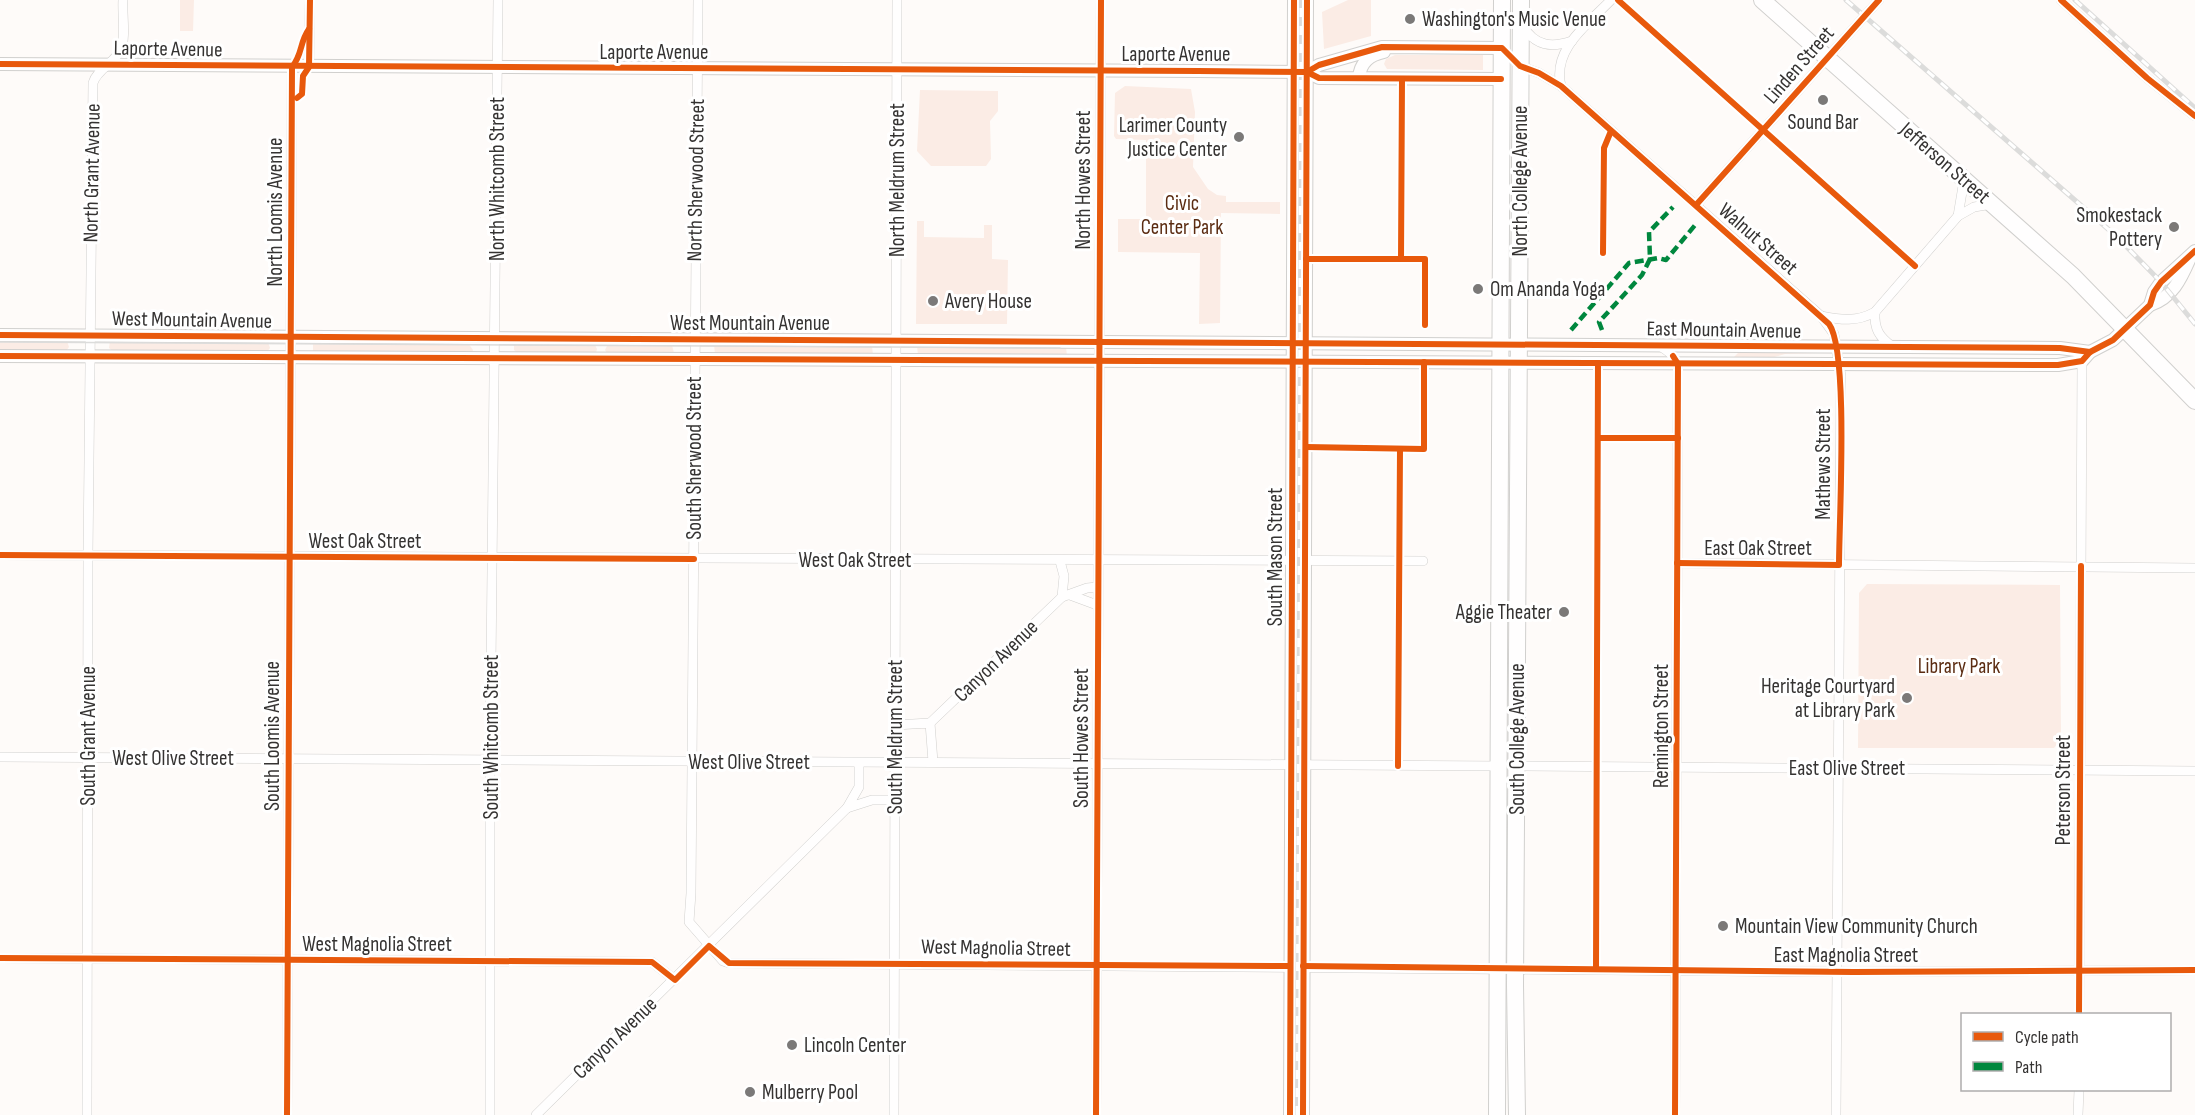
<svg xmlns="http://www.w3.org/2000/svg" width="2195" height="1115" font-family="'Sofia Sans Condensed',sans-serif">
<rect width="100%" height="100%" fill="#fefbf9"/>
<g fill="#fbece5">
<path d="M180 0H194L193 31H180Z"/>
<path d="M1348 0H1371V36L1324 49 1322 12Z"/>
<path d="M1395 55H1483V70L1387 69 1384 64 1386 59Z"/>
<path d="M1125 86 1191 89 1195 112 1193 167 1208 189 1217 195 1226 196V202H1280V214L1221 213 1220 323 1199 324 1200 253 1118 252V219H1146V140L1116 139 1114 136 1115 93Z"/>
<path d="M920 90 998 91V111L990 121 991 159 986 166H931L917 151Z"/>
<path d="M917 221H924V237L984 238V225H992V259L1008 260 1007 324H916Z"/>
<path d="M0 339 67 341 69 347 66 351 0 350Z"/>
<path d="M110 341 268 342 270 348 267 352 113 351 109 348Z"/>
<path d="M313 343H468L473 350 472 353 313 352Z"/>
<path d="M514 343H594L597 349 596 353H518L514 350Z"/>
<path d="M608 344 672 345 674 353H607L605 350Z"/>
<path d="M714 345 872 346 873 355 715 354Z"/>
<path d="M917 346 1066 347 1067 356 918 355Z"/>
<path d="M1768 351H1816L1817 353 1785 354 1767 359 1734 357 1738 353Z"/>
<path d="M1867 584 2060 585 2061 739 2054 748H1858L1859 593Z"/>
</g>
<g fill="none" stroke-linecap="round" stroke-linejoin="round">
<defs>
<g id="street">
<path d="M698 0 691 893 689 922 723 961 729 963 1854 972 2195 970"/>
<path d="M2061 0 2147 78 2195 116"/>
<path d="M1523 26C1535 46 1551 48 1572 41"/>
<path d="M1502 48 1520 66 1539 73 1561 86 1821 316 1834 334 1841 376 1836 1115"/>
<path d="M309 67 310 0"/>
<path d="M1561 86C1552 49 1587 25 1611 0"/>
<path d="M1696 205 1879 0"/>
<path d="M1958 216 1964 180"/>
<path d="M1875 312C1874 329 1879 337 1893 347"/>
<path d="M1821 316C1841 320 1857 322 1875 312L1958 216 1974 207 1992 204"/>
<path d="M1659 345 1670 353 1678 364 1675 1115"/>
<path d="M0 555 1423 561"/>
<path d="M1060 561 1064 576 1062 597"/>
<path d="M1677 563 2195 568"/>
<path d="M1070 595 1097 605"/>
<path d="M930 723 1062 597 1087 588 1097 587"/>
<path d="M895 725 930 723 933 762"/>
<path d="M0 757 1501 766"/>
<path d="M859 763V787L847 808 872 800H895"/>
<path d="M1514 766 2195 771"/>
<path d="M0 958 652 962 675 980"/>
<path d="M2079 1014 2082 361"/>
<path d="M87 1115 88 556 93 83C97 69 115 63 121 49 126 37 122 14 123 0"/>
<path d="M287 1115 292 67"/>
<path d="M490 1115V760L498 0"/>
<path d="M536 1115 847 808"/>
<path d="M894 1115 897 0"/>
<path d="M1096 1115 1101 0"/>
<path d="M2078 1115 2079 1090"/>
</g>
<g id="secondary">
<path d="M0 64 1198 71 1307 72 1319 78 1501 79"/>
<path d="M1307 72 1319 65 1382 47 1502 48"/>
<path d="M1359 78C1360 62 1370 55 1384 52"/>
<path d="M2150 305C2172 298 2181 279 2190 258"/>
<path d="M0 335 2060 348 2090 352"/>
<path d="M0 356 2058 365 2082 361 2090 352 2113 340 2150 305 2154 292 2161 282 2195 251"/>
<path d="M1290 1115 1294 0"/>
<path d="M1303 1115 1307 0"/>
</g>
<g id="highway">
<path d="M1762 0 2073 276 2195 401"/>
<path d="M1497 1115 1502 0"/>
<path d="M1517 1115 1515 985 1521 0"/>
</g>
</defs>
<use href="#street" stroke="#d1d0ce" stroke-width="10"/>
<use href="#secondary" stroke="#d1d0ce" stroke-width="14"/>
<use href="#highway" stroke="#d1d0ce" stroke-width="18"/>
<use href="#street" stroke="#fffefe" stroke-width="9"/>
<use href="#secondary" stroke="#fffefe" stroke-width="12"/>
<use href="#highway" stroke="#fffefe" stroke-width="16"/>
<path stroke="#dcdcdb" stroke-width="1.5" d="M0 342 1060 348"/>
<defs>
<g id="rail">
<path d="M1846 0 2116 236 2161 282 2195 324"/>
<path d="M2075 0 2195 108"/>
<path d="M1297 1115 1301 0"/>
</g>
</defs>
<use href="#rail" stroke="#dcdcdb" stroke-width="5"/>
<use href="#rail" stroke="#fff" stroke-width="3" stroke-dasharray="9" stroke-linecap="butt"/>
<g stroke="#00873e" stroke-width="4.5" stroke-dasharray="9 4.5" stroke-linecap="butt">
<path d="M1571 330 1629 263 1658 258 1666 260 1696 224"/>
<path d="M1602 330 1599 322 1642 275 1650 259 1649 232 1673 207"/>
</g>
<defs>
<g id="cycleway">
<path d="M1618 0 1915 266"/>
<path d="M2061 0 2147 78 2195 116"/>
<path d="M0 64 1198 71 1307 72 1319 78 1501 79"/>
<path d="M1307 72 1319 65 1382 47 1502 48 1520 66 1539 73 1561 86 1829 324C1849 351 1839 522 1839 565L1677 563"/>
<path d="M297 98 302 94 303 76 309 67 310 0"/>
<path d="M1696 205 1879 0"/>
<path d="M1603 253 1604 148 1611 131"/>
<path d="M1306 259H1401L1402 79"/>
<path d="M1401 259H1425V325"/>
<path d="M0 335 2060 348 2090 352"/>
<path d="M0 356 2058 365 2082 361 2090 352 2113 340 2150 305 2154 292 2161 282 2195 251"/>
<path d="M1673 356 1678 364 1675 1115"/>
<path d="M1598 438H1678"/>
<path d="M1306 447 1424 449V362"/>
<path d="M0 555 694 559"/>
<path d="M1398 766 1400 449"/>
<path d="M0 958 652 962 675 980 709 946 729 963 1290 966"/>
<path d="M1303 966 1854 972 2195 970"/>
<path d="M1596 969 1598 363"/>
<path d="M2079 1014 2081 566"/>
<path d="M287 1115 292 67C303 54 299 43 309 29"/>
<path d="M1096 1115 1101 0"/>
<path d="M1290 1115 1294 0"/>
<path d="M1303 1115 1307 0"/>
</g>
</defs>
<use href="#cycleway" stroke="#fff" stroke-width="10"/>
<use href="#cycleway" stroke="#e8590c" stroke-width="6"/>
</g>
<g fill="#7b7978" stroke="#fff" stroke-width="2">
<circle cx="1410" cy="19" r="6"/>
<circle cx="1823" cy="100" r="6"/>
<circle cx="1239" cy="137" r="6"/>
<circle cx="2174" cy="227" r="6"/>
<circle cx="1478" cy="289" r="6"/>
<circle cx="933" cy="301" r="6"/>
<circle cx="1564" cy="612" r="6"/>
<circle cx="1907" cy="698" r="6"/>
<circle cx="1723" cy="926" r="6"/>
<circle cx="792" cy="1045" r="6"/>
<circle cx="750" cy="1092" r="6"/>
</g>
<g text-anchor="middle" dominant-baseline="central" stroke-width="6" stroke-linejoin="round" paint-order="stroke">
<g font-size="21" fill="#353332" stroke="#fff" text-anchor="start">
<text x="1422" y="19">Washington's Music Venue</text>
<text x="1823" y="122" text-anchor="middle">Sound Bar</text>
<text x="1227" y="125" text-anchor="end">Larimer County<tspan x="1227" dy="24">Justice Center</tspan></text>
<text x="2162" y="215" text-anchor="end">Smokestack<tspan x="2162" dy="24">Pottery</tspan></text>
<text x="1490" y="289">Om Ananda Yoga</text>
<text x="945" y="301">Avery House</text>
<text x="1552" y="612" text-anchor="end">Aggie Theater</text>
<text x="1895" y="686" text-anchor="end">Heritage Courtyard<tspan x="1895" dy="24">at Library Park</tspan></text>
<text x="1735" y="926">Mountain View Community Church</text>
<text x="804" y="1045">Lincoln Center</text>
<text x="762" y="1092">Mulberry Pool</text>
</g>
<g font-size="21" fill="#353332" stroke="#fff">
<text transform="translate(168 49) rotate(1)">Laporte Avenue</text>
<text x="654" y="52">Laporte Avenue</text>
<text x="1176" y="54">Laporte Avenue</text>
<text transform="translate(1799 65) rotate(-49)">Linden Street</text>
<text transform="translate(1945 163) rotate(41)">Jefferson Street</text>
<text transform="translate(92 173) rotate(-89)">North Grant Avenue</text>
<text transform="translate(497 179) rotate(-90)">North Whitcomb Street</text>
<text transform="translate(696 180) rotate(-89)">North Sherwood Street</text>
<text transform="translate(897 180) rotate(-90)">North Meldrum Street</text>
<text transform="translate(1083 180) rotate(-90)">North Howes Street</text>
<text transform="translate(1520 181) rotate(-90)">North College Avenue</text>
<text transform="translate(275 212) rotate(-90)">North Loomis Avenue</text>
<text transform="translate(1758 239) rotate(41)">Walnut Street</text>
<text transform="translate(192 320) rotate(1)">West Mountain Avenue</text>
<text x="750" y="323">West Mountain Avenue</text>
<text transform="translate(1724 330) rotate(1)">East Mountain Avenue</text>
<text transform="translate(694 458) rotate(-90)">South Sherwood Street</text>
<text transform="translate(1823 464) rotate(-90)">Mathews Street</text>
<text x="365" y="541">West Oak Street</text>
<text x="1758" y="548">East Oak Street</text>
<text transform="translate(1275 557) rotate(-90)">South Mason Street</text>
<text x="855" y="560">West Oak Street</text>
<text transform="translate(996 661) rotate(-44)">Canyon Avenue</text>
<text transform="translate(1661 726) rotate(-90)">Remington Street</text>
<text transform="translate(88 736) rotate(-90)">South Grant Avenue</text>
<text transform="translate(272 736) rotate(-90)">South Loomis Avenue</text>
<text transform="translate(491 737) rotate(-90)">South Whitcomb Street</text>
<text transform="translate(895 737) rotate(-90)">South Meldrum Street</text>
<text transform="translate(1081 738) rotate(-90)">South Howes Street</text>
<text transform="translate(1517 739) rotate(-90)">South College Avenue</text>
<text x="173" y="758">West Olive Street</text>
<text x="749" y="762">West Olive Street</text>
<text x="1847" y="768">East Olive Street</text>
<text transform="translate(2063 790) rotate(-90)">Peterson Street</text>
<text x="377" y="944">West Magnolia Street</text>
<text transform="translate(996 948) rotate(1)">West Magnolia Street</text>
<text x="1846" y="955">East Magnolia Street</text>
<text transform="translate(615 1038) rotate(-44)">Canyon Avenue</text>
</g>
<g font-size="21" fill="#5b2c12" stroke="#fff">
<text x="1182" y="203">Civic<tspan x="1182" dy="24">Center Park</tspan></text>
<text x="1959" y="666">Library Park</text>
</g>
</g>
<rect x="1961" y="1013" width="210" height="78" fill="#ffffff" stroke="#aeadad" stroke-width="1.5"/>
<rect x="1973" y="1032" width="30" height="9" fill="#e8590c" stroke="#aeadad" stroke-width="1.5"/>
<text x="2015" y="1043" font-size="18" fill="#353332">Cycle path</text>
<rect x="1973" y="1062" width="30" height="9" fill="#00873e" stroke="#aeadad" stroke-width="1.5"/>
<text x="2015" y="1073" font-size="18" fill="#353332">Path</text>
</svg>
